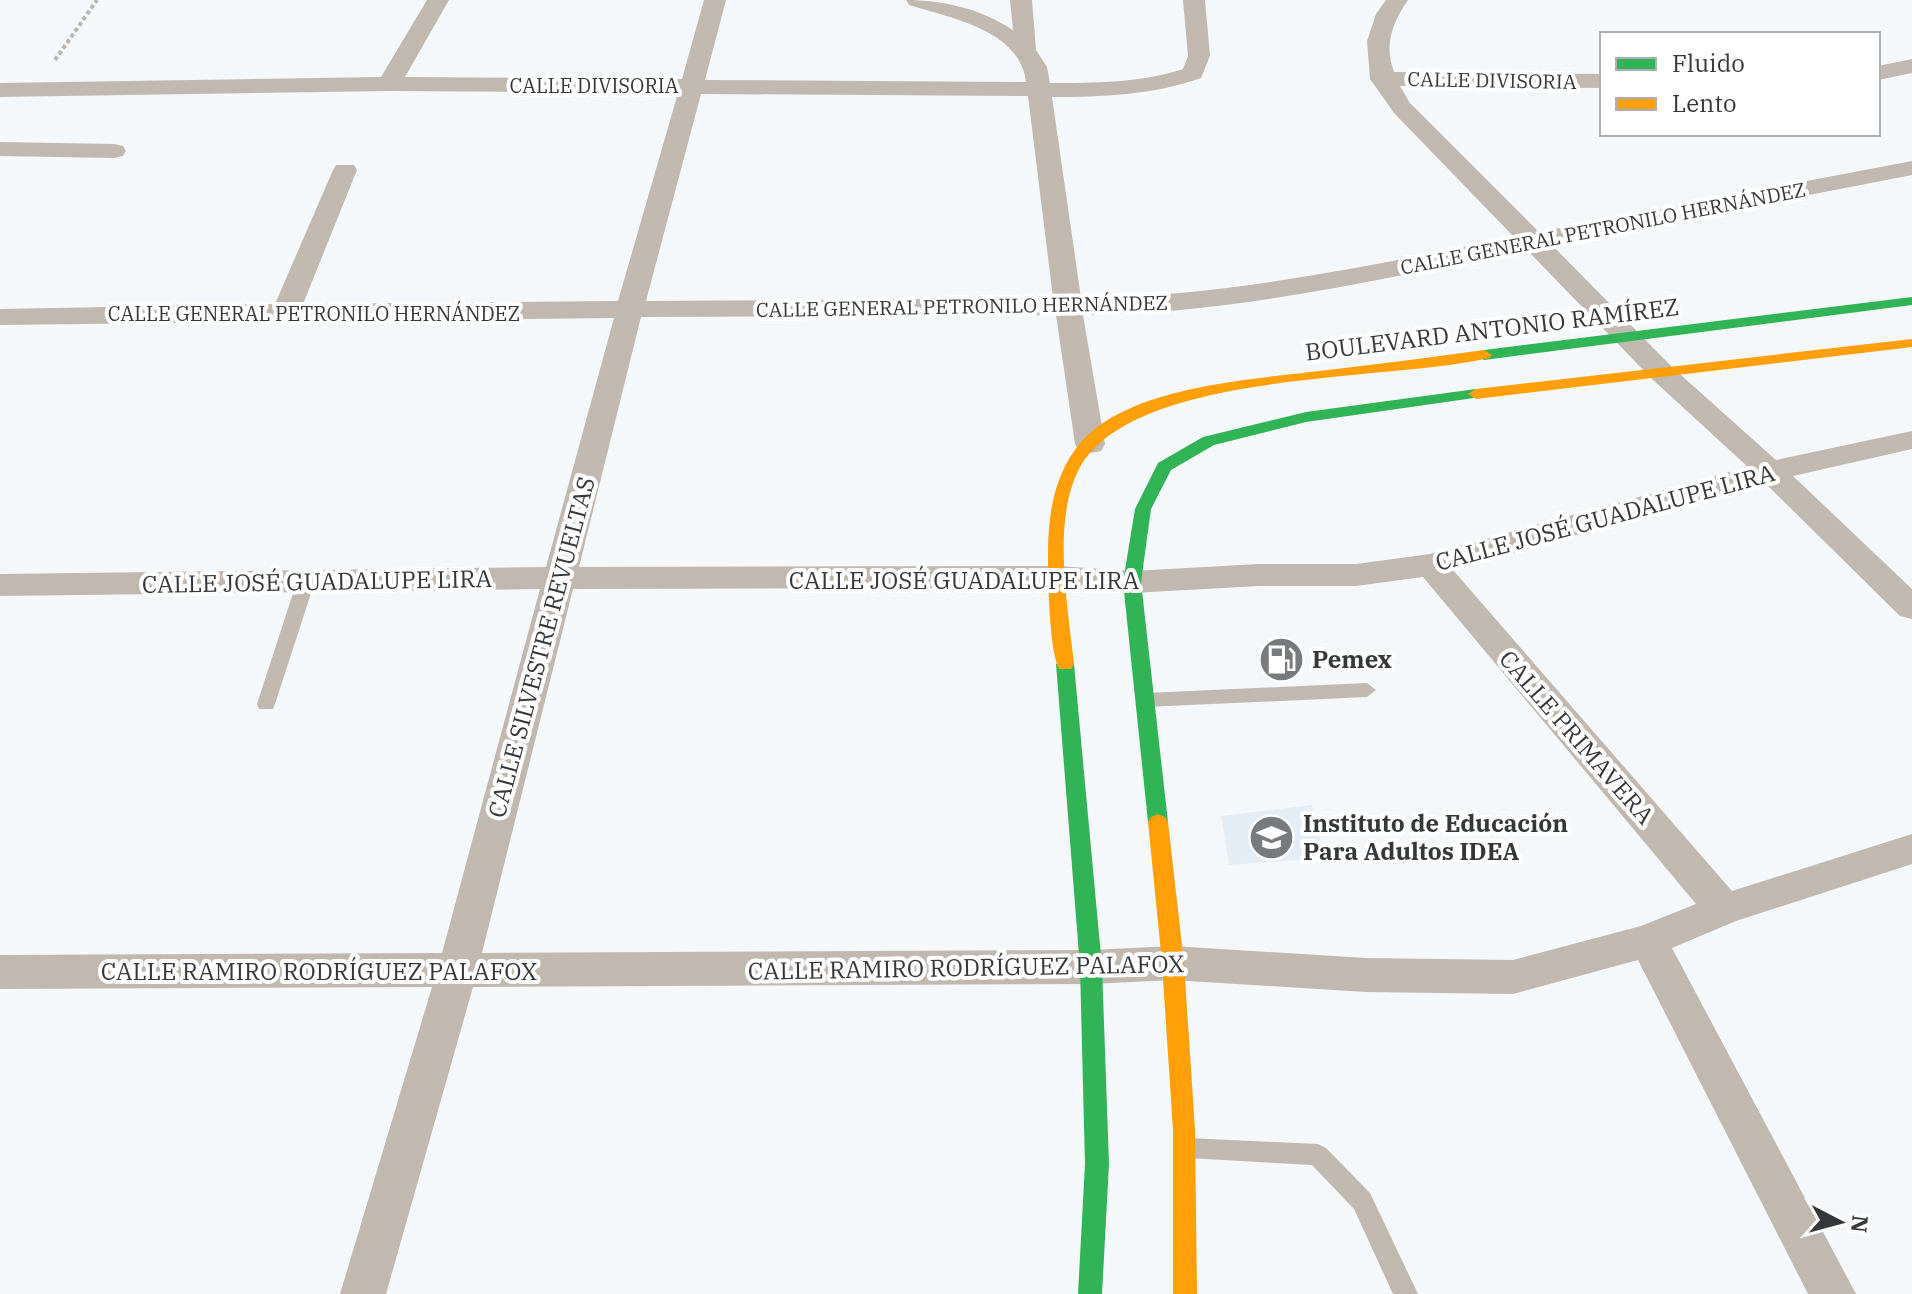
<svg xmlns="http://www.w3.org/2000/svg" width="1912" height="1294" font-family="'IBM Plex Serif',serif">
<rect width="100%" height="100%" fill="#f5f8fa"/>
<path fill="#e5edf4" d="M1312 805 1325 858 1229 865 1221 816Z"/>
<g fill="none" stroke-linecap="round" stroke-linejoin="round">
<path stroke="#bab6af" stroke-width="4" stroke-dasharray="4 3" stroke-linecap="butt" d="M55 60 97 0"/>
<g fill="#c1b8af" fill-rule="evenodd">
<path d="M306 575 315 581 275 704 273 709H259L257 704 297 581Z"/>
<path d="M1367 683 1376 690 1367 697 1146 707 1139 705 1137 700 1139 695 1146 693Z"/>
<path d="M1188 1138 1318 1144 1326 1148 1370 1193 1418 1294H1393L1354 1209 1312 1165 1188 1158 1180 1155 1176 1148 1180 1141Z"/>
</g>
<g fill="#c1b8af" fill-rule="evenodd">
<path d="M427 0H449L405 77 682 79 704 0H726L705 80 1026 82C1020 30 951 18 909 5L906 0C944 0 981 9 1013 30L1010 0H1032L1036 50 1047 67 1050 83C1094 83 1141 83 1183 69L1188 56 1183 0H1205L1210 56 1201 78C1153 95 1102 97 1052 97L1081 298C1227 297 1371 265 1514 237L1394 113 1370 79 1367 41 1376 14 1386 0H1408C1392 23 1384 45 1394 72L1602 74V88L1400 86 1410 103 1539 232 1912 161V175L1552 245 1672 367 1776 460 1912 431V449L1793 476 1912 589V619L1900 616 1764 482 1453 570 1732 891 1912 834V864L1736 921 1672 948 1856 1294H1808L1638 960 1513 994 1366 992 1173 980 1091 984 473 987 386 1294H340L432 987 0 989V955L442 953 540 589 0 596V574L546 567 614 318 0 325V309L275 304 333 170 336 165H354L357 170 303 304 618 301 678 93 389 91 0 97V83L381 77ZM701 94 1028 96 1053 298 646 301ZM1527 250 1652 379 1748 467 1430 554 1356 564H1259L1132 571 1057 566 579 567 641 317 1056 315 1075 444 1079 451 1090 453 1101 451 1105 444 1083 315C1233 314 1380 279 1527 250ZM1423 577 1696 904 1641 926 1513 960 1366 958 1173 946 1091 950 482 953 573 589 1057 588 1132 593 1259 586H1356Z"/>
<path d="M1912 59V73L1878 80V66Z"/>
<path d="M0 142 114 144 123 146 126 151 123 156 114 158 0 156Z"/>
</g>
<g fill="#30b455" fill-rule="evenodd">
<path d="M1912 297V305L1484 360 1476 355 1484 350Z"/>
<path d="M1476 389 1481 391 1484 394 1481 397 1306 422 1214 445 1171 470 1151 509 1141 582 1168 822 1165 827 1158 830 1151 827 1148 822 1123 582 1135 509 1158 463 1203 437 1306 412Z"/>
<path d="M1065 658 1074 664 1102 967 1109 1164 1102 1294H1078L1085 1164 1080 967 1056 664Z"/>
</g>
<g fill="#ff9f0a" fill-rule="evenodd">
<path d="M1912 339V347L1476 399 1468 394 1476 389Z"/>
<path d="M1484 350 1492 355 1489 358C1388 382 1129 369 1078 471 1052 524 1068 607 1074 664L1071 669H1059C1049 649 1048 579 1048 555 1048 514 1054 473 1082 441 1132 385 1257 379 1328 370 1380 364 1432 357 1484 350Z"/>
<path d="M1158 814 1165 817 1168 822 1184 963 1195 1130 1197 1294H1173V1130L1162 963 1148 822 1151 817Z"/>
</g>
</g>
<defs>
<symbol id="fuel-disc" viewBox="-11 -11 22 22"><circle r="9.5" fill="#787b7d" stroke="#fff"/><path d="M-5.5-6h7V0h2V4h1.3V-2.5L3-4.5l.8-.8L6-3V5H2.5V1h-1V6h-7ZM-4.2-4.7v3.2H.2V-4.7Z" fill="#fff"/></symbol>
<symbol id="university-disc" viewBox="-11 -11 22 22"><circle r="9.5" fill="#787b7d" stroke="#fff"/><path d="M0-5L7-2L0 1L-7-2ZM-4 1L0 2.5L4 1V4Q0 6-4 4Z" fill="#fff"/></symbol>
</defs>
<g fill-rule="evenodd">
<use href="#fuel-disc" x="1256" y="634" width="51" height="51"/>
<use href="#university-disc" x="1246" y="812" width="51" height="51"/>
</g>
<g text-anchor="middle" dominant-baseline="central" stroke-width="8" stroke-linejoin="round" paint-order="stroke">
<g font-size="20" fill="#353739" stroke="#fff">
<text transform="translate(1492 80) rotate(1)">CALLE DIVISORIA</text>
<text x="594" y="85">CALLE DIVISORIA</text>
<text transform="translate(1603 228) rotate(-11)">CALLE GENERAL PETRONILO HERNÁNDEZ</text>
<text transform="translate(962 306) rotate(-1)">CALLE GENERAL PETRONILO HERNÁNDEZ</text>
<text x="314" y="313">CALLE GENERAL PETRONILO HERNÁNDEZ</text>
</g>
<g font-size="24" fill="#353739" stroke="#fff">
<text transform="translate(1492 329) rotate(-7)">BOULEVARD ANTONIO RAMÍREZ</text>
<text transform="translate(1605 517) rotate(-15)">CALLE JOSÉ GUADALUPE LIRA</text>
<text x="964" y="580">CALLE JOSÉ GUADALUPE LIRA</text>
<text transform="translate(317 581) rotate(-1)">CALLE JOSÉ GUADALUPE LIRA</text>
<text transform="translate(541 647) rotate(-75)">CALLE SILVESTRE REVUELTAS</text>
<text transform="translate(1577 737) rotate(49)">CALLE PRIMAVERA</text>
<text transform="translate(966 967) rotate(-1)">CALLE RAMIRO RODRÍGUEZ PALAFOX</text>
<text x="319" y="971">CALLE RAMIRO RODRÍGUEZ PALAFOX</text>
</g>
<g font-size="24" font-weight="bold" fill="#353739" stroke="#fff" text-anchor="start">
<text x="1312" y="659">Pemex</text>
<text x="1303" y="823">Instituto de Educación<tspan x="1303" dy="28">Para Adultos IDEA</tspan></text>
</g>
</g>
<rect x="1600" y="32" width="280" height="104" fill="#ffffff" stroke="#aeafb0" stroke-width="2"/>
<rect x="1616" y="58" width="40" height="12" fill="#30b455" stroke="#aeafb0" stroke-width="2"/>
<text x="1672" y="72" font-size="24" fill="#353739">Fluido</text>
<rect x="1616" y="98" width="40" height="12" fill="#ff9f0a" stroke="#aeafb0" stroke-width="2"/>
<text x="1672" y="112" font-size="24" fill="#353739">Lento</text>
<g transform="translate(1840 1222) rotate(96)" stroke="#ffffff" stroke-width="6" paint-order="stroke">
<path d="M0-6L14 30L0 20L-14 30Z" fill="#353739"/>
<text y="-12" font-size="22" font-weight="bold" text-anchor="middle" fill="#353739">N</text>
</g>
</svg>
